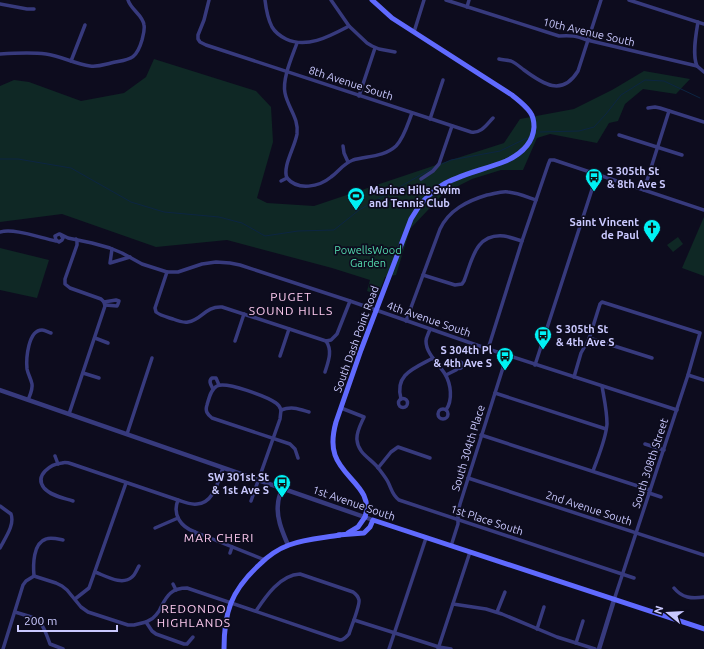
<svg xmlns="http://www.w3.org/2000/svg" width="704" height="649" font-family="Ubuntu,sans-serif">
<rect width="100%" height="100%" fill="#0d0c1e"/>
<g fill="#0f2825">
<path d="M154 59 256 91 271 107 273 142 257 198 267 203 314 206 451 160 504 143 520 119 574 109 612 90 644 71 690 79 676 94 643 89 625 104 618 121 609 123 597 143 550 134 537 138 523 170H501L472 179 444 193 410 229 396 275 385 277 378 295 367 291 370 280 332 268 227 240 156 247 62 214 0 222V86L14 80 29 82 81 101 124 93 146 77Z"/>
<path d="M704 217V276L682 268Z"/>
<path d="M678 237 683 244 673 252 667 245Z"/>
<path d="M0 248 49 260 37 298 0 290Z"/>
</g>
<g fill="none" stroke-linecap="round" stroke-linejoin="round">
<g stroke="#0c2542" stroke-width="1">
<path d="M540 132 579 131 594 127 606 114 621 95 645 80 664 81 700 98"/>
<path d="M0 159H18L71 168 131 202 164 212 219 217 242 223 265 236 298 231 334 230 359 210 433 168"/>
<path d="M442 164 451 160 500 151 527 138"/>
</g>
<g stroke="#373a7d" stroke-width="3.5">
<path d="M209 0 204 20 198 35V39L200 42 206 45 471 132C481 134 487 124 493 118"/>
<path d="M265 0C266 9 268 19 272 27 275 32 280 36 286 39 307 49 330 36 349 26"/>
<path d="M331 0 349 26 367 43 372 46 379 49 395 52"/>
<path d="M446 0 559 36C571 35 576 36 587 40L697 66 704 72"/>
<path d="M629 0 704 24"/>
<path d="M0 4 27 9H34"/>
<path d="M467 7 469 0"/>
<path d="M414 32 424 0"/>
<path d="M0 54C15 53 31 52 46 54 61 56 75 64 90 66 98 67 103 65 111 63 129 59 136 61 142 40 143 36 145 30 144 25 143 15 131 10 128 0"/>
<path d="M499 59C503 60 507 60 511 61 516 63 520 67 524 70 543 84 562 97 578 71L601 0"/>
<path d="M71 61 85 25"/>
<path d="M697 66C692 55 696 34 698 22"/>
<path d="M359 96 375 48"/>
<path d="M648 108 655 107 660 108 704 122"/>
<path d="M430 119 443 80"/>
<path d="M619 135 682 155"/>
<path d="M343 146 344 153 348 162"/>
<path d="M287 178C298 191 319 187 331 177 339 171 343 164 353 160 367 156 384 157 396 146 404 138 408 123 412 113"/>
<path d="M287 178C282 167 295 147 297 134 299 118 288 108 285 93 282 79 292 57 297 43"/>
<path d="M421 179 433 171 439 164 452 126"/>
<path d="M281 181 287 178"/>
<path d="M644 190 669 111"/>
<path d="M0 232C15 228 40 238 56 241"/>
<path d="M61 235 63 238 62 240 59 242 56 240 55 236 59 234H60L68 238 92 243 110 248 122 253 142 264 167 272H178L202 264 216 262 230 263 240 265 350 301 488 349 677 410"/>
<path d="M76 239 77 241V245L65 279V284L70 288 101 299 104 302"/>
<path d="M112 249 110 263 130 257"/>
<path d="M167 272 155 308 156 312C161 316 167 317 173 319 178 321 183 323 188 322 202 320 205 306 222 307L326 341"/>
<path d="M423 275 455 285 462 284 464 281C472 261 475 233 504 236 510 237 516 239 522 241"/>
<path d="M104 302 116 300 119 301 118 304 117 306 105 305"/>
<path d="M406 321 440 229C449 210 467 201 487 195 494 194 501 191 508 192 518 193 527 197 536 200"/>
<path d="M430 329C429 333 426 337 426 341 426 354 439 364 445 374 451 384 453 400 446 410"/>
<path d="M95 338 108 343"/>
<path d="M589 338 652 358"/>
<path d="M235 341 244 314"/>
<path d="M326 341 331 340 337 334 350 301"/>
<path d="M488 349 522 241 548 165 550 160H554L704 210"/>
<path d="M280 356 289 329"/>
<circle cx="459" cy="365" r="3.5"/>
<path d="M535 365 597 174"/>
<path d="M325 372C328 362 333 351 326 341"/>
<path d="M83 373 99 378"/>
<path d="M446 375 456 370 458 368"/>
<path d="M688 375 704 380"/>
<path d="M574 377 581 353 589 339 600 304 602 302 700 333 688 375 614 600"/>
<path d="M213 389C211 385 208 381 212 378H216L219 385"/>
<path d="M495 393 606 429"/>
<circle cx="403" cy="403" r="4.5"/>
<path d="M401 399C394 374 415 368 433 358"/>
<path d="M28 400C30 395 33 389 32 384 31 379 28 374 27 369 26 359 28 330 42 330 45 330 48 332 51 333"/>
<path d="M341 408 364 417C361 424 356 432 357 440 358 454 372 459 379 469 382 473 386 478 388 482 392 490 392 495 399 500L634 578"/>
<circle cx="443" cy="414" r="5"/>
<path d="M281 410C280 407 279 405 276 403 268 397 226 381 217 386 211 389 209 398 207 405 205 411 207 414 212 418L290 444 295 449 298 458"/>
<path d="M281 410C292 406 299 409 309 412"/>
<path d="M69 414 105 306 104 302"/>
<path d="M127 434 152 358"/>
<path d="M481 435 650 490"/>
<path d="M645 444 664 450"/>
<path d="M55 456 58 464"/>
<path d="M378 468 391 452 398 447 430 458"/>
<path d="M593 471C598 457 606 439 607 424 607 411 604 398 602 386"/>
<path d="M468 478 704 555"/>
<path d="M649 493 661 497"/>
<path d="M178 500C172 515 181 527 195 532L265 560"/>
<path d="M73 501C64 498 51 496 44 488 34 475 51 464 62 463 65 462 69 463 72 464L178 500C184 502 190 505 197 504 214 503 218 481 223 468"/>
<path d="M251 501 280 419 281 410"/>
<path d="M0 506 11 514C15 525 5 538 0 548"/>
<path d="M155 528 178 518"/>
<path d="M192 540 195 532"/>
<path d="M451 546 458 524V512L460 504 507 355"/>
<path d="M230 553 232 547"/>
<path d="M95 572C106 576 122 586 132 577 135 575 137 569 139 566"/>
<path d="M34 576 56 583 62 586 67 590 81 607 88 612 128 625H134L146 622 152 631 156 634 184 644H187L193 637"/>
<path d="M34 576C33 565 33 543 46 539 51 537 58 539 63 540"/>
<path d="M173 584 176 590"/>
<path d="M674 588C682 598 692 599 704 597"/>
<path d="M75 599 89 588 126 483"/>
<path d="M453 604 486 609 502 614 557 637 595 649"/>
<path d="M15 612C41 620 41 618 50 644L63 649"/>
<path d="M497 612 505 592"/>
<path d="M354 620 439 647 451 649"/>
<path d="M146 622C150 620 153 619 156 615 158 613 160 610 161 607 167 595 172 588 187 588L340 640C344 640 346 637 349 634 351 627 360 606 359 600 358 596 356 594 353 592L300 574C280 575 266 596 256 611"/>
<path d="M537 629 544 607"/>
<path d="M576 643 583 621"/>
<path d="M3 649 23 585 26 581 34 576"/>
<path d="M389 649 426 538"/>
<path d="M438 649 470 552"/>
</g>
<g stroke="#373a7d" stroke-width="4.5">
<path d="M0 390 373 520"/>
<path d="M282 489C280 494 278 499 278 504 276 518 283 533 288 545"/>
<path d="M599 649 614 600"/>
</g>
<g stroke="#606aff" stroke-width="5">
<path d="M365 517C374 489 343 479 335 455 331 444 333 433 336 422L361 350 411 219C435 176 465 177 506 161 521 154 533 144 534 127 534 121 533 116 530 112 525 105 518 100 512 95L392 18 372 0"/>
<path d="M338 535 364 533 370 527 373 520 704 629"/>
<path d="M224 649C224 612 231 591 259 565 267 557 278 549 289 545 305 539 323 538 340 535"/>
</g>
<path stroke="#606aff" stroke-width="5" d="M348 533 358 527 365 517"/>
</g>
<defs>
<symbol id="bus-pin" viewBox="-11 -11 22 30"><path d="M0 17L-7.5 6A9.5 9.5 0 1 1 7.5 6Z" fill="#00f1f4" stroke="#0d0c1e"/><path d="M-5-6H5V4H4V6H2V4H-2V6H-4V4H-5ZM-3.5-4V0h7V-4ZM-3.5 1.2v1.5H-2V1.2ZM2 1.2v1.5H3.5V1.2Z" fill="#111"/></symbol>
<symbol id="stadium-pin" viewBox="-11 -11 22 30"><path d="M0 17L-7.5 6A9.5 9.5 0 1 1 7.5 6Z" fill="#00f1f4" stroke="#0d0c1e"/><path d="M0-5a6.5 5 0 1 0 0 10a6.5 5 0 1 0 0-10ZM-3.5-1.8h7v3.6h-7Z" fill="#111"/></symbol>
<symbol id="church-pin" viewBox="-11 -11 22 30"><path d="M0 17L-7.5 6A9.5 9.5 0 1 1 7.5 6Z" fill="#00f1f4" stroke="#0d0c1e"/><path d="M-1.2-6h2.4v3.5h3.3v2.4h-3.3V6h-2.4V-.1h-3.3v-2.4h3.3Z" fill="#111"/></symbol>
</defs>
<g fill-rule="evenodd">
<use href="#bus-pin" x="584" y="167" width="20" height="27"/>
<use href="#stadium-pin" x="346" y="186" width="20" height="27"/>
<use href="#church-pin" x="642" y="218" width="20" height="27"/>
<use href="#bus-pin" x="533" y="325" width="20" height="27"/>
<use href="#bus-pin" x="495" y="346" width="20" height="27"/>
<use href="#bus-pin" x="272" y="473" width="20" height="27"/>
</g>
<g text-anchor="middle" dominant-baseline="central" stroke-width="3.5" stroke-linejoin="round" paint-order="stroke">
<g font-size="11" fill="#cac9ff" stroke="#0d0c1e">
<text transform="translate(589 32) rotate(13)">10th Avenue South</text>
<text transform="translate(351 83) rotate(18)">8th Avenue South</text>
<text transform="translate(429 319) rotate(19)">4th Avenue South</text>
<text transform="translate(356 339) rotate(-70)">South Dash Point Road</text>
<text transform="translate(468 448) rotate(-73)">South 304th Place</text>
<text transform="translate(650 463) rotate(-72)">South 308th Street</text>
<text transform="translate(354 503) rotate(19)">1st Avenue South</text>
<text transform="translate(589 508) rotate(18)">2nd Avenue South</text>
<text transform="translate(487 520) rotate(18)">1st Place South</text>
</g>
<g font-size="11" font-weight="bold" fill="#cac9ff" stroke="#0d0c1e" text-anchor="start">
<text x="607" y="171">S 305th St<tspan x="607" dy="13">&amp; 8th Ave S</tspan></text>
<text x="369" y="190">Marine Hills Swim<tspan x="369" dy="13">and Tennis Club</tspan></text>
<text x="639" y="222" text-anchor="end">Saint Vincent<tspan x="639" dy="13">de Paul</tspan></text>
<text x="556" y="329">S 305th St<tspan x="556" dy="13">&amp; 4th Ave S</tspan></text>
<text x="492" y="350" text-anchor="end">S 304th Pl<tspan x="492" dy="13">&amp; 4th Ave S</tspan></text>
<text x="269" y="477" text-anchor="end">SW 301st St<tspan x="269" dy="13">&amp; 1st Ave S</tspan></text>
</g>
<g font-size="11" fill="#55deb0" stroke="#0d0c1e">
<text x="368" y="250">PowellsWood<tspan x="368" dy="13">Garden</tspan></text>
</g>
<g font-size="12" letter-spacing="1" fill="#ffcbf1" stroke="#0d0c1e">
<text x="291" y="296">PUGET<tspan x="291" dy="14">SOUND HILLS</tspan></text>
<text x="219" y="537">MAR CHERI</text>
<text x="194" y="608">REDONDO<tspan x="194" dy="14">HIGHLANDS</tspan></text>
</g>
</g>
<g transform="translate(668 613) rotate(288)" stroke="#0d0c1e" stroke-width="3" paint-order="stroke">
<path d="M0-3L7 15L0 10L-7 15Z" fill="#cac9ff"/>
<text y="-6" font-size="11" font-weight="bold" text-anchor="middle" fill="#cac9ff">N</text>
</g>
<path d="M18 625v6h99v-6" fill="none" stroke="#cac9ff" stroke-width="2"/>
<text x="24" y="625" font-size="12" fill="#cac9ff" stroke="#0d0c1e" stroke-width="3" paint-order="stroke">200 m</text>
</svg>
